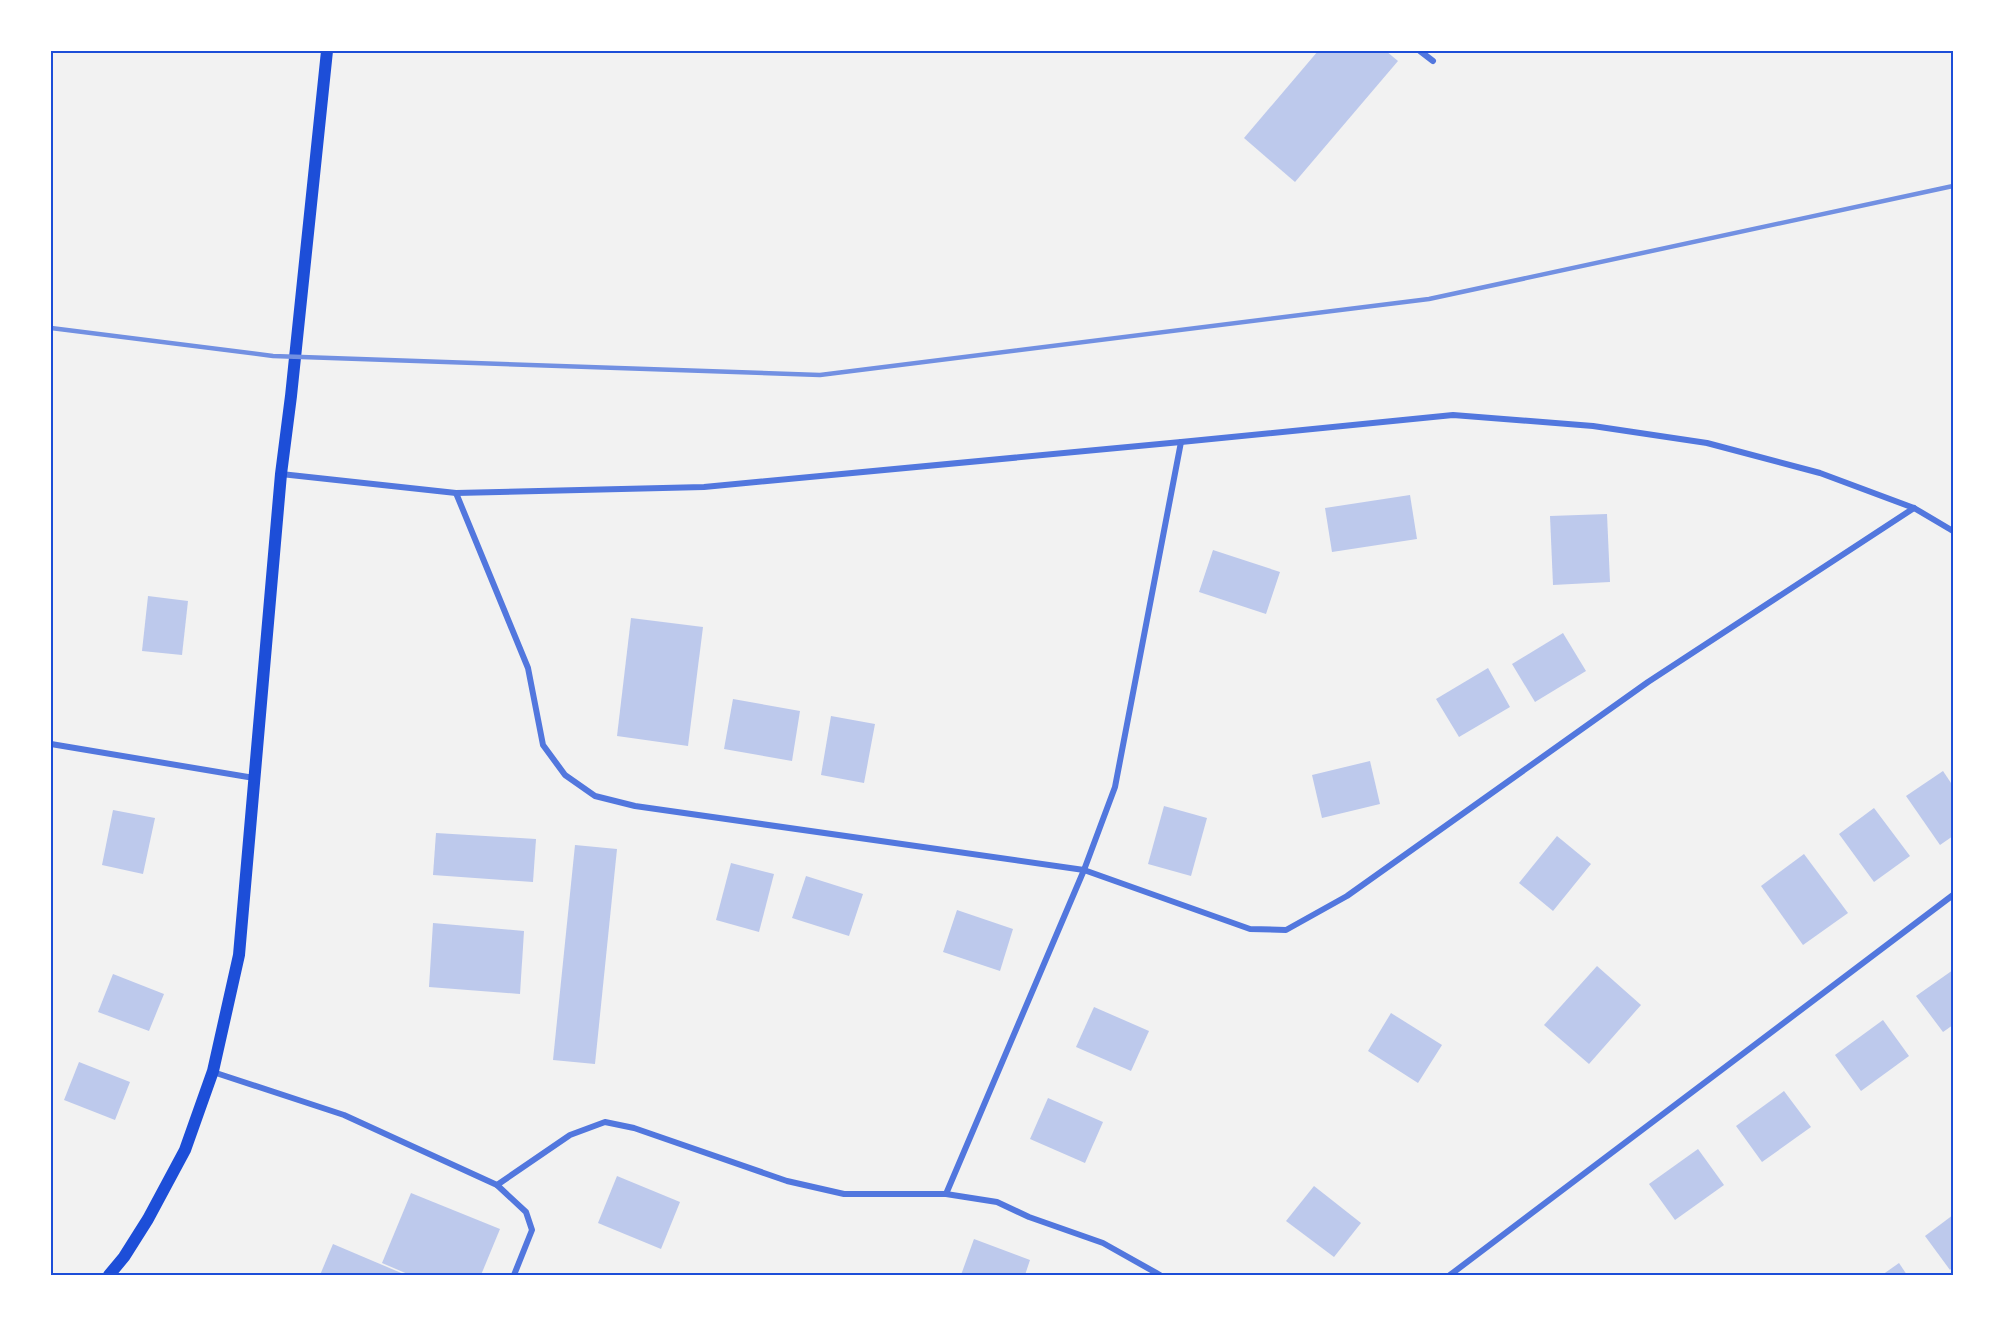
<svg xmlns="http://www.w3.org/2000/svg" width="2004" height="1326" font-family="'IBM Plex Serif',serif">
<rect width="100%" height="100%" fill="#f2f2f2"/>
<g fill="#bdc9ec">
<path d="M1318 51H1386L1398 61 1295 182 1244 138Z"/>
<path d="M1410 495 1417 539 1332 552 1325 508Z"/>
<path d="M1607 514 1610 582 1553 585 1550 516Z"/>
<path d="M1213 550 1280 572 1266 614 1199 592Z"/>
<path d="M148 596 188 601 182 655 142 651Z"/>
<path d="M631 618 703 627 688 746 617 736Z"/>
<path d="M1563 633 1586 671 1535 702 1512 664Z"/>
<path d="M1488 668 1510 707 1459 737 1436 699Z"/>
<path d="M733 699 800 711 792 761 724 749Z"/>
<path d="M831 716 875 724 864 783 821 775Z"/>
<path d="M1370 761 1380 804 1322 818 1312 775Z"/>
<path d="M1943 771 1953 786V836L1940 845 1906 796Z"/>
<path d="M1164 806 1207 818 1191 876 1148 864Z"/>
<path d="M1874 808 1910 856 1874 882 1839 834Z"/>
<path d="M113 810 155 818 143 874 102 865Z"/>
<path d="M436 833 536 839 533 882 433 875Z"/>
<path d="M1557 836 1591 864 1553 911 1519 883Z"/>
<path d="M575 845 617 849 595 1064 553 1060Z"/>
<path d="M1804 854 1848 913 1803 945 1761 886Z"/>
<path d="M731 863 774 874 759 932 716 920Z"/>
<path d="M806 876 863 894 849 936 792 918Z"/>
<path d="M957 910 1013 929 1000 971 943 952Z"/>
<path d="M433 923 524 931 520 994 429 987Z"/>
<path d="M1597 966 1641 1005 1589 1064 1544 1025Z"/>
<path d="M1953 970V1025L1943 1032 1916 996Z"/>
<path d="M113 974 164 994 149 1031 98 1012Z"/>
<path d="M1094 1007 1149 1031 1131 1071 1076 1047Z"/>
<path d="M1391 1013 1442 1045 1418 1083 1368 1051Z"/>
<path d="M1883 1020 1909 1056 1861 1091 1835 1055Z"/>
<path d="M79 1062 130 1082 115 1120 64 1100Z"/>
<path d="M1784 1091 1811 1127 1762 1162 1736 1126Z"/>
<path d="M1048 1098 1103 1122 1085 1163 1030 1139Z"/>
<path d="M1698 1149 1724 1185 1675 1220 1649 1184Z"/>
<path d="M617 1176 680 1202 661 1249 598 1223Z"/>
<path d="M1314 1186 1361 1223 1334 1257 1286 1221Z"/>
<path d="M411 1193 500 1229 481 1275H410L382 1263Z"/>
<path d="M1953 1215V1267L1950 1270 1925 1236Z"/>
<path d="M974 1239 1030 1260 1025 1275H961Z"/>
<path d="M333 1244 406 1275H320Z"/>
<path d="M1899 1263 1907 1275H1882Z"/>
</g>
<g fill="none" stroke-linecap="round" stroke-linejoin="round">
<g stroke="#5277de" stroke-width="6">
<path d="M1420 51 1433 61"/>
<path d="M281 474 456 493 704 487 1181 442 1453 415 1593 426 1707 443 1820 473 1914 508 1953 531"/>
<path d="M456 493 528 668 543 745 565 775 595 796 635 806 1084 870 1250 929 1286 930 1347 896 1648 682 1914 508"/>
<path d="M51 744 254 778"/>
<path d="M213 1072 344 1115 497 1185 526 1212 532 1230 514 1275"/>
<path d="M497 1185 570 1135 605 1122 634 1128 787 1181 844 1194H946L997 1202 1029 1217 1103 1243 1160 1275"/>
<path d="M946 1194 1084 870 1115 787 1181 442"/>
<path d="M1450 1275 1953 895"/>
</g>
<path stroke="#1d4ed8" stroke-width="12" d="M109 1275 124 1257 148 1219 185 1150 213 1071 239 955 281 474 291 396 327 51"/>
<path stroke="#7290e2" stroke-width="4.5" d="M51 328 273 356 820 375 1429 299 1953 186"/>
</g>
<rect width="2004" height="1326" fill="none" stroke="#ffffff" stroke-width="105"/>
<rect x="52" y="52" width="1900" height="1222" fill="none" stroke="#1d4ed8" stroke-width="2"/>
</svg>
